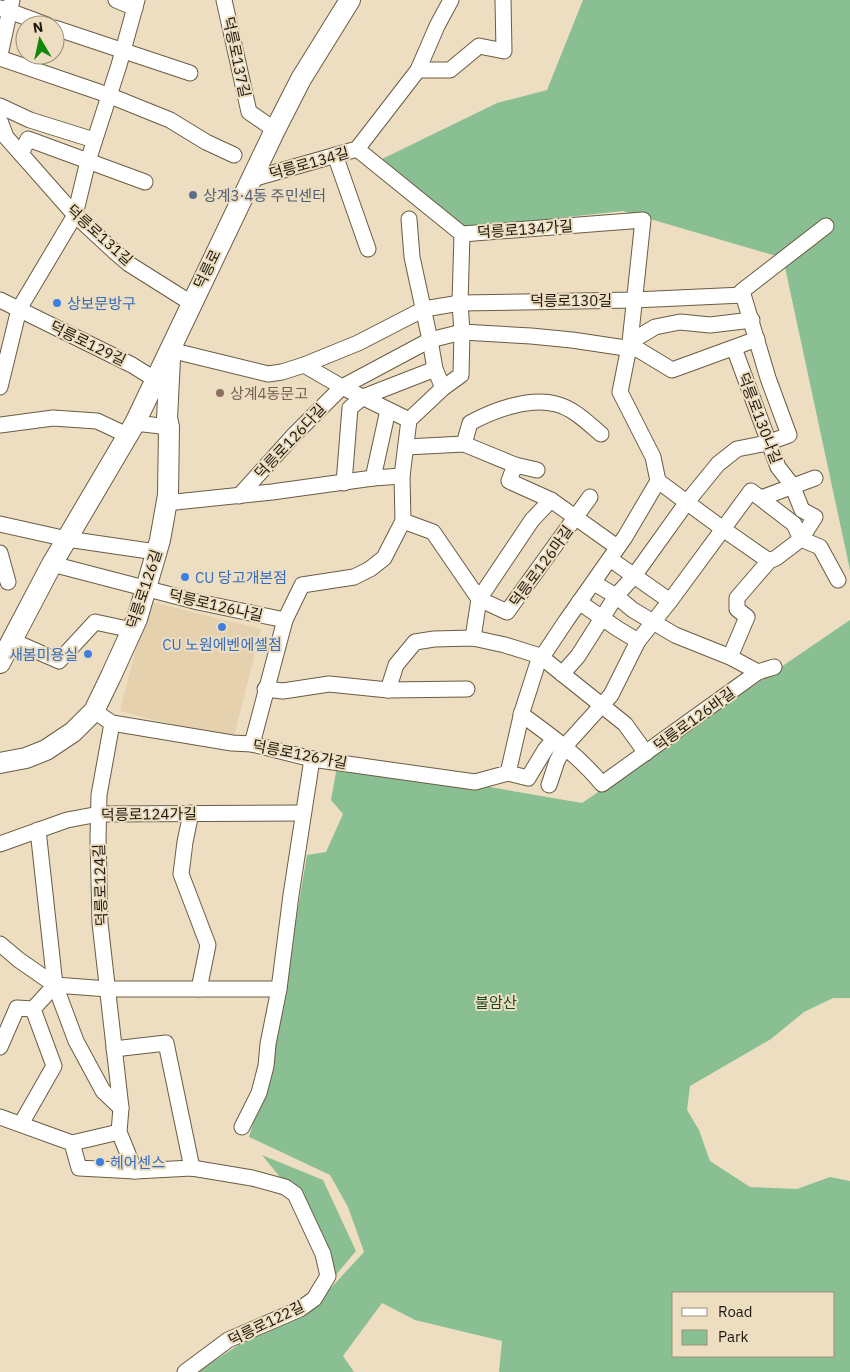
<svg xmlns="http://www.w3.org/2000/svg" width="850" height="1372" font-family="'IBM Plex Sans','Noto Sans KR',sans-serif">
<rect width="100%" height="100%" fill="#eddec1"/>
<path fill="#e5d1ae" d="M148 601 261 629 233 740 120 711Z"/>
<g fill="#8abf94" fill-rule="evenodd">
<path d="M583 0H850V570L783 258 623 211 466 228 380 160 497 103 547 90Z"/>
<path d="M850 620V998H833L804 1012 771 1039 690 1086 687 1110 699 1130 710 1161 750 1187 797 1189 830 1177 850 1181V1372H499L502 1341 415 1320 382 1303 343 1356 354 1372H197L240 1344 305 1316 364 1252 348 1207 330 1175 249 1137 271 1065 307 855 326 852 343 814 331 800 338 761 582 803ZM674 1293H834V1356H674Z"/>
<path d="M262 1155 323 1180 356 1251 330 1282 292 1192Z"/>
</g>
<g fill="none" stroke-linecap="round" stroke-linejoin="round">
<defs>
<g id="minor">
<path d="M116 0 135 8"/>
<path d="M224 0 249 112 275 130"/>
<path d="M1 8 47 25"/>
<path d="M55 28 190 73"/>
<path d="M0 55 12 0"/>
<path d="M0 58 108 95 170 120 206 142 234 155"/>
<path d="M418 70H450L479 46 504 51 503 0"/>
<path d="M0 106 30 120 94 140"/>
<path d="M0 121 6 137 75 215 115 252 129 264 191 303"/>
<path d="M357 149 462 234 643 220 630 342 620 392 653 457 658 481"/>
<path d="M21 154 28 139 145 182"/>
<path d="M335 155 368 249"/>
<path d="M252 179 357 149 418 70 437 26 451 0"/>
<path d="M409 219 412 257 430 340 435 369 443 388"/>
<path d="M0 300 132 365 156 380"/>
<path d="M630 342 655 327 680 322 710 325 752 320"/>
<path d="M734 348 778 467 792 485 802 510 815 517 801 539"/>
<path d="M170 350 268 374 282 372 304 365 358 343 424 309 460 303 634 300 743 295"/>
<path d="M304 365 342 387 409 420"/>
<path d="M0 387 19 309 75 215 88 161 119 65 137 0"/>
<path d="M135 423 169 427"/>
<path d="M0 425 53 418 97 421 127 435"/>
<path d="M464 444 470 423C494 410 529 397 556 404 573 408 588 423 601 434"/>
<path d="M406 447 464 444 515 465 509 481 551 500 617 547"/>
<path d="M515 465 537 470"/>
<path d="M373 478 388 410"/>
<path d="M658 481 723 529 769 561"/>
<path d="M344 483 350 408 363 397 435 369"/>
<path d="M239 496 294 435 342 387 430 340 462 332 531 336 572 340 639 350 672 370 757 339"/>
<path d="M761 498 815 478"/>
<path d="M551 500 532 520 479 599 507 612 590 497"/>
<path d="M166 503 272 492 373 478 402 476"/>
<path d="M403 521 433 532 479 599 473 638"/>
<path d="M0 524 67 539 156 552"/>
<path d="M0 553 8 582"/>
<path d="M610 559 670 601"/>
<path d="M52 564 198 602 285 620"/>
<path d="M594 583 616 596 633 610 675 635 730 657 758 672"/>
<path d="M579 602 618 629 638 641"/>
<path d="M11 640 59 661 95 622 132 630"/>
<path d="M730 657 747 617 737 609V598L769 561 776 558 801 539 820 547 838 580"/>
<path d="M562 674 578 656 616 596 634 576 687 502 718 464 737 449 767 443 789 435 768 378 742 291 826 226"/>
<path d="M265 689 283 691 329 684 388 690 467 689"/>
<path d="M388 690 396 665 415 642 434 639 473 638 505 645 540 656 625 724 646 753"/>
<path d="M94 711 112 723 232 743 252 744 312 759 475 782 508 773 522 712 540 656 542 657 566 621 625 537 658 481"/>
<path d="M521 714C550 735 579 756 602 784L758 672 774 667"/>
<path d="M112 723 99 795 98 838 100 923 121 1108 119 1132 135 1171"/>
<path d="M252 744 285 620 302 585 354 577 370 569 384 558 403 521 402 476 409 420 443 388 461 375 462 332 460 303 462 234"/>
<path d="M508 773 528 778 545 750 554 739"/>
<path d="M549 785 557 761 565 746 611 695 638 641 670 601 751 491 794 524 801 539"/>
<path d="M191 813 185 842 181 874 208 945 199 989"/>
<path d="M38 830 55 985 76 1041 103 1091 121 1108"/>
<path d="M0 844 67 820 99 814 303 813"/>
<path d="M0 944 19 960 55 985 108 989H279"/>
<path d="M0 1047 17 1008 33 1009 55 985"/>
<path d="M114 1049 166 1043 192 1168"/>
<path d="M0 1117 72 1143"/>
<path d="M21 1124 54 1066 33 1009"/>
<path d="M242 1127 259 1093 266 1066 268 1044 279 989 291 895 312 759"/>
<path d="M72 1143 79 1168 135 1171 192 1168 252 1178 285 1187 295 1194 323 1254 328 1276 314 1299 300 1309 228 1340 185 1372"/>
<path d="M72 1143 119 1132"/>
</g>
<g id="major">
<path d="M0 663 52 564 135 423 275 130 301 79 350 0"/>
<path d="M0 763 26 758 46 750 73 732 94 711 111 676 137 619 160 540 168 495 169 427 167 418 170 359"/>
</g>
</defs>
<use href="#minor" stroke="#6a5c43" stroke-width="17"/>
<use href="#major" stroke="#6a5c43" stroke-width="22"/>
<use href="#minor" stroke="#fff" stroke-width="15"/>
<use href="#major" stroke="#fff" stroke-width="20"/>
</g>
<circle fill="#5c6f8a" stroke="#eddec1" stroke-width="2" cx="193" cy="195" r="5"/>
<g fill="#3f7fe0" stroke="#eddec1" stroke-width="2">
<circle cx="57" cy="303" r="5"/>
<circle cx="185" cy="577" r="5"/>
<circle cx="222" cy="627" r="5"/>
<circle cx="88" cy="654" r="5"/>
<circle cx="100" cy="1162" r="5"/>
</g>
<circle fill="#8d6e63" stroke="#eddec1" stroke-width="2" cx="220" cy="393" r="5"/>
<g text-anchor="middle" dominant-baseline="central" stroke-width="4" stroke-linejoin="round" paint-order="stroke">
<g font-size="15" fill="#1e190e" stroke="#eddec1">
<text transform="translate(237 57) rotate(78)">덕릉로137길</text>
<text transform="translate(309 163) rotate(-16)">덕릉로134길</text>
<text transform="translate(525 229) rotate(-4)">덕릉로134가길</text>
<text transform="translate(100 235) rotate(42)">덕릉로131길</text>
<text transform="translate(207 269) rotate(-64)">덕릉로</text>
<text x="571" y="300">덕릉로130길</text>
<text transform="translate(88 343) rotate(26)">덕릉로129길</text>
<text transform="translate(760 418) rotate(69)">덕릉로130나길</text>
<text transform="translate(290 441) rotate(-47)">덕릉로126다길</text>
<text transform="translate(541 566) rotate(-54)">덕릉로126마길</text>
<text transform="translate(144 589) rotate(-72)">덕릉로126길</text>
<text transform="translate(216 605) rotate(13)">덕릉로126나길</text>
<text transform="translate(694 719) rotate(-36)">덕릉로126바길</text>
<text transform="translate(300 754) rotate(11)">덕릉로126가길</text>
<text transform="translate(149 814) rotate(-1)">덕릉로124가길</text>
<text transform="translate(100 885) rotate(-92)">덕릉로124길</text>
<text transform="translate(266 1323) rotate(-26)">덕릉로122길</text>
</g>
<g font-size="15" fill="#4e5e75" stroke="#eddec1" text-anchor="start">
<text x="203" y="195">상계3·4동 주민센터</text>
</g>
<g font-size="15" fill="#366cbe" stroke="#eddec1" text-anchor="start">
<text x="67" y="303">상보문방구</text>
<text x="195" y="577">CU 당고개본점</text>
<text x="222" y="644" text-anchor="middle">CU 노원에벤에셀점</text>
<text x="78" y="654" text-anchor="end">새봄미용실</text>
<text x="110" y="1162">헤어센스</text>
</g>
<g font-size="15" fill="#785e54" stroke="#eddec1" text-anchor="start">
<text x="230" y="393">상계4동문고</text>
</g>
<g font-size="15" fill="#184a26" stroke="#eddec1">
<text x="496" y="1002">불암산</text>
</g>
</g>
<rect x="672" y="1292" width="162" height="65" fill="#eddec1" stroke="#9a8f79"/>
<rect x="682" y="1308" width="25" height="8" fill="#ffffff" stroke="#9a8f79"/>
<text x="718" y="1317" font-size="15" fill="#1e190e">Road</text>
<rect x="682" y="1330" width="25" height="15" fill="#8abf94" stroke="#9a8f79"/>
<text x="718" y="1342" font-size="15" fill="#1e190e">Park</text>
<g transform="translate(40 40) rotate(351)"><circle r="24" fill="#eddec1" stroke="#9a8f79"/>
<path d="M0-4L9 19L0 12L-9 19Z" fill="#10880b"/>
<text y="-8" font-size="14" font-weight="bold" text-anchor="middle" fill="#1e190e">N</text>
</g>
</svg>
